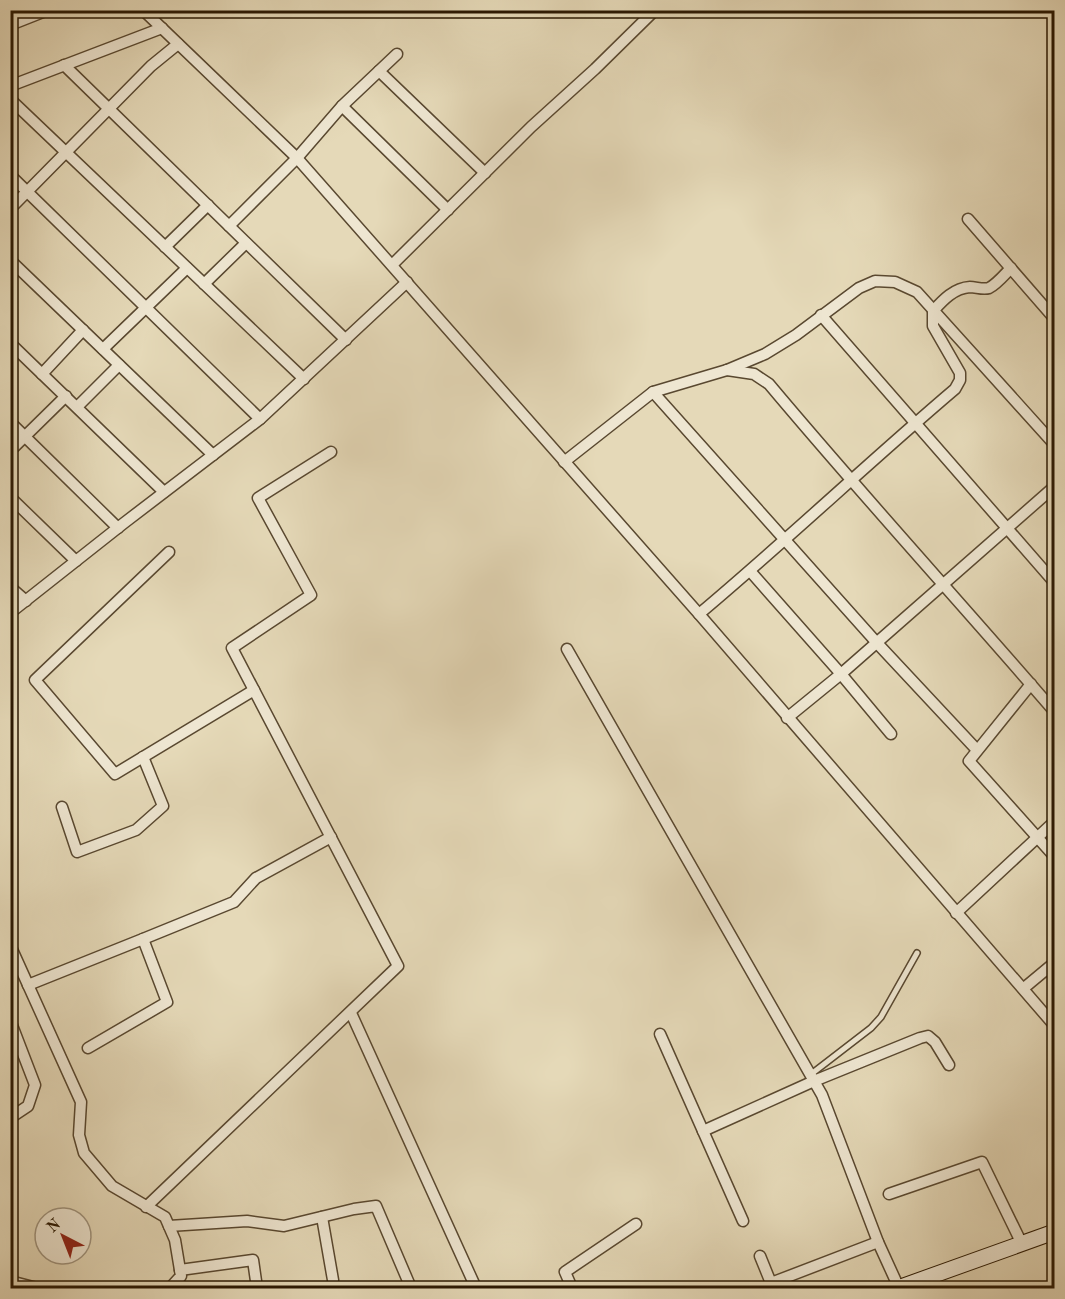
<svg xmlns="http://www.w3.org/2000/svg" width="1065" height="1299" font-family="'Old Standard TT',serif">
<rect width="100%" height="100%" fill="#e5d9b8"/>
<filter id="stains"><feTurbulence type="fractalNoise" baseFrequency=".00333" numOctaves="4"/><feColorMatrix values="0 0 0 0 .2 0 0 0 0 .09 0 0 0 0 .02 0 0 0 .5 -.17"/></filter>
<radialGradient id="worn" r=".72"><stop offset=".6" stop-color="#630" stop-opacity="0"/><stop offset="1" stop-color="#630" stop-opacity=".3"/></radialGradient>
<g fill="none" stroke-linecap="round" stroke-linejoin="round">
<defs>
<path id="lane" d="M810 1075 871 1028 881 1017 917 953"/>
<g id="street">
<path d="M143 10 297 158 699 614 1054 1025"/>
<path d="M920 10H935"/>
<path d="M10 25 48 10"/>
<path d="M64 65 346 340"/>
<path d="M379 71 485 173"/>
<path d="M10 86 162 28"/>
<path d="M10 99 304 379"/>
<path d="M342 106 448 210"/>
<path d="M10 175 260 419"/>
<path d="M10 209 151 66 178 44"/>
<path d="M968 219 1054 318"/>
<path d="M229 226 297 158 342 106 397 54"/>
<path d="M165 247 208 205"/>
<path d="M10 260 213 455"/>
<path d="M392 265 531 127 595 69 655 10"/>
<path d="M204 284 246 243"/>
<path d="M821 315 1054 582"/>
<path d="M10 343 164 492"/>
<path d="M103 349 187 268"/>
<path d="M727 370 754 374 769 384C862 495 960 602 1054 711"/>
<path d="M42 374 83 330"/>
<path d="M653 392 877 643 977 750"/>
<path d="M77 407 119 365"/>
<path d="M10 422 118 528"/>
<path d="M10 451 66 396"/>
<path d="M564 462 653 392 727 370 765 354 796 335 859 288 875 281 895 282 917 292 1054 444"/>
<path d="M10 497 76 561"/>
<path d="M169 552 35 680 115 774 254 690"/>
<path d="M750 571 841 674 891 734"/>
<path d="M10 587 26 601"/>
<path d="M10 613 124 523 260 419 407 282"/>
<path d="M699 614C786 541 869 462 955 389L960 380V373L933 326V311C943 300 954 288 970 287 976 287 983 290 989 288 997 284 1005 274 1011 268"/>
<path d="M567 649 822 1095 878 1242 899 1288"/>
<path d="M1031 684 969 761 1054 856"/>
<path d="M787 718 841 674 1054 487"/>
<path d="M62 807 77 852 136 830 163 806 143 757"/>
<path d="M956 913 1054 822"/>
<path d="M143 939 234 902 256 878 331 837"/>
<path d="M10 945 81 1102 79 1135 84 1153 112 1186 165 1217 175 1240 181 1276 170 1288"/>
<path d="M28 985 143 939 167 1002 88 1048"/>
<path d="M1024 988 1054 963"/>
<path d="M351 1013 476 1288"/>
<path d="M10 1020 35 1085 28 1106 10 1118"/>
<path d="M660 1034 743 1221"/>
<path d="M703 1131 814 1081 920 1038 928 1036 935 1042 949 1065"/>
<path d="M889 1194 982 1162 1022 1244"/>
<path d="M146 1207 398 966 232 648 311 595 258 498 331 452"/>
<path d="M322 1217 333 1280"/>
<path d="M169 1226 247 1221 284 1226 354 1209 376 1206 411 1288"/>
<path d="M760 1256 773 1288"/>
<path d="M180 1270 253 1260 257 1288"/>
<path d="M10 1281 37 1288"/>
<path d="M771 1283 878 1242"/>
<path d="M572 1288 565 1272 636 1224"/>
</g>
<path id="secondary" d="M898 1288 1054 1232"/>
</defs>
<use href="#lane" stroke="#594830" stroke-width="8"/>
<use href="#street" stroke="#594830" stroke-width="13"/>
<use href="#secondary" stroke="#2a1802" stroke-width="17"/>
<use href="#lane" stroke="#eee6d1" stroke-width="5"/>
<use href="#street" stroke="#eee6d1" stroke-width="10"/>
<use href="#secondary" stroke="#eee6d1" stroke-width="15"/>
</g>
<rect width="1065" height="1299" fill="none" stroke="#e5d9b8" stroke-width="36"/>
<rect x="12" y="12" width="1041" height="1275" fill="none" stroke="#2a1802" stroke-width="3"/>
<rect x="18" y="18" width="1029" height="1263" fill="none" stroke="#2a1802" stroke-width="1.5"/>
<g transform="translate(63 1236) rotate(318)"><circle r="28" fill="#eee6d1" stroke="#a0947e" stroke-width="1.5"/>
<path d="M0-4.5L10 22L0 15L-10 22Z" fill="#8f2418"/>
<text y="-9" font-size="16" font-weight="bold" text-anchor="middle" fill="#2a1802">N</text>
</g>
<rect width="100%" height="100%" filter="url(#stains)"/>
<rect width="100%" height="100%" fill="url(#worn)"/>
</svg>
